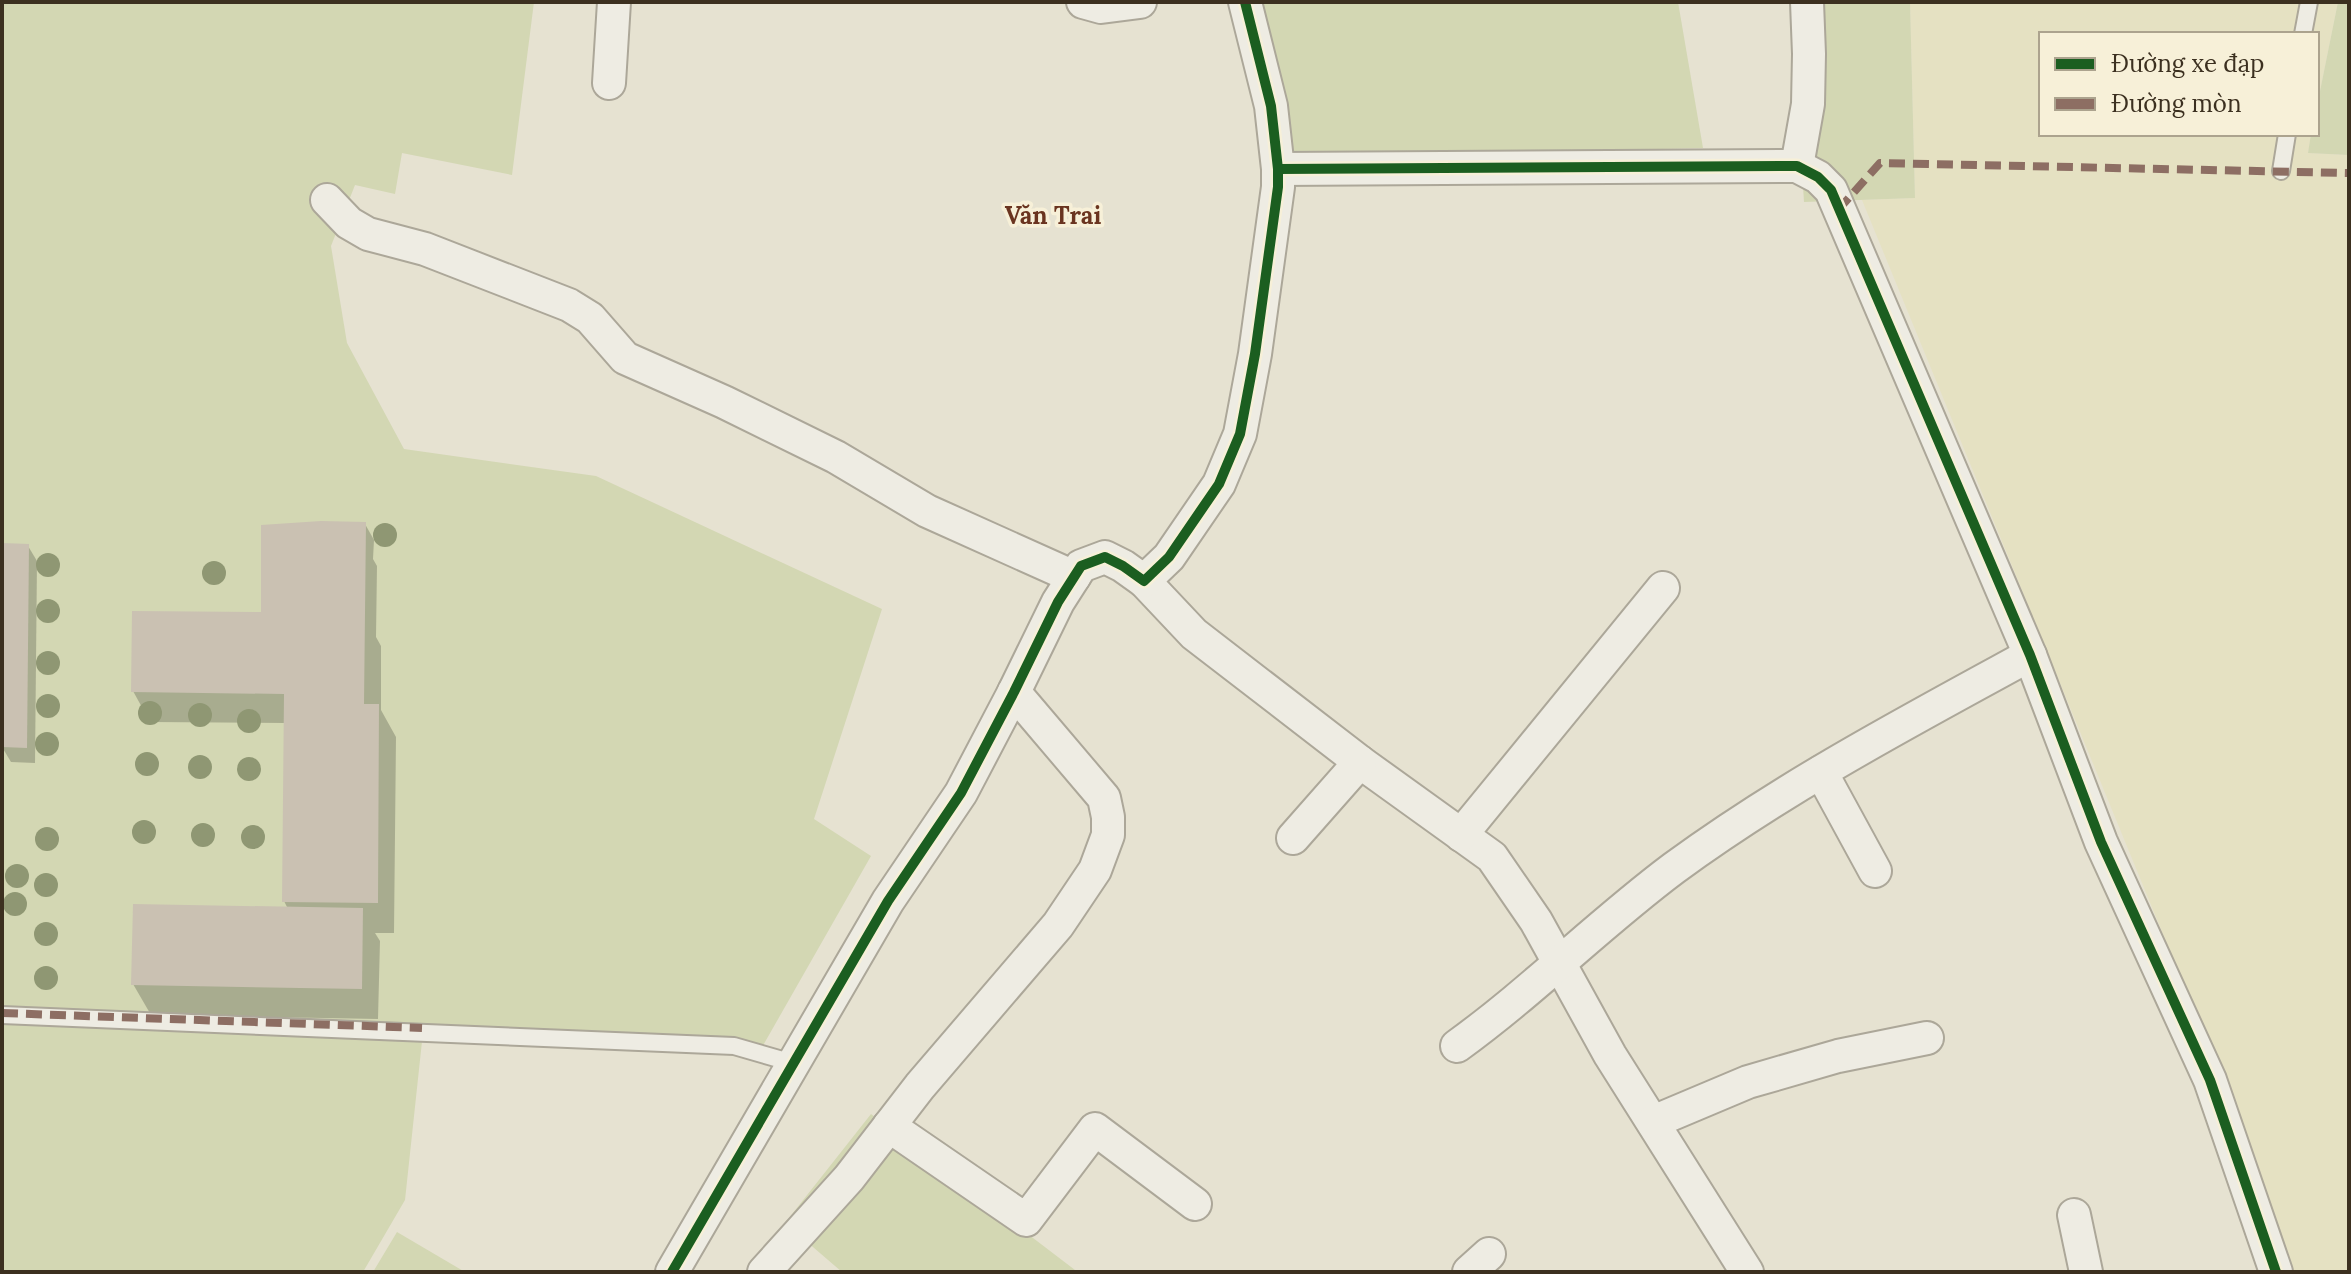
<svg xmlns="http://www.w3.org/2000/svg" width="2351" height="1274" font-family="Lora,serif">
<rect width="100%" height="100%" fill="#e6e2d1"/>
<path fill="#e5e1c2" d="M1910 2H2338L2317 106V34H2041V134H2311L2308 153 2349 155V1272H2290L2231 1100 1862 200 1915 198Z"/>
<g fill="#d3d7b3">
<path d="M2 2H534L512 175 402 153 395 194 355 185 331 246 347 343 404 449 596 476 882 609 814 819 871 856 761 1049 423 1032 405 1200 363 1272H2Z"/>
<path d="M1252 2H1678L1703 148 1281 158Z"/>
<path d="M1792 2H1910L1915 198 1804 202Z"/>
<path d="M2338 2H2349V155L2308 153 2311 134H2317V106Z"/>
<path d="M871 1114 1075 1270 1083 1272H842L785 1223Z"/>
<path d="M397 1232 465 1272H373Z"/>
</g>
<g fill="#0003">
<path d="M365 524 374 540 373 559 377 566 376 637 381 646V710L396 737 394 933H375L380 941 378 1019 151 1015 133 984 288 909 284 901 285 723 150 722 133 691 264 614Z"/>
<path d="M28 546 37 561 35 763 11 762 2 747Z"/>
</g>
<g fill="#cac1b2">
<path d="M321 521 366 522 364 704H379L378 903 282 902 284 694 131 692 132 611 261 612V525Z"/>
<path d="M2 543 29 544 27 748 2 747Z"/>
<path d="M133 904 363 908 362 989 131 985Z"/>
</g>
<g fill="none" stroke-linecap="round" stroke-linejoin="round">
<defs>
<g id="lane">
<path d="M2303 34 2309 2"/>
<path d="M2281 171 2287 134"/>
<path d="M2 1015 734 1046 793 1063"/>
</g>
<g id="street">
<path d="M1083 2 1101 7 1140 2"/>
<path d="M609 83 614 2"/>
<path d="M1797 166 1808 104 1809 54 1807 2"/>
<path d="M1278 169 1797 166 1818 177 1831 190 2030 655 2101 842 2210 1080 2276 1272"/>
<path d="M327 200 349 223 368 234 425 249 569 305 590 318 625 358 724 402 836 457 927 511 1074 577"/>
<path d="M1144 581 1194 634 1360 762 1492 857 1536 921 1610 1055 1747 1272"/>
<path d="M1821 772 1875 871"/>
<path d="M1461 835 1663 588"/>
<path d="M1293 838 1360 762"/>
<path d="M1457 1046C1533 991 1599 924 1674 868 1786 786 1909 721 2030 655"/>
<path d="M1653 1122 1748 1082 1838 1056 1927 1038"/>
<path d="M889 1126 1026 1220 1095 1129 1195 1204"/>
<path d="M2074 1215 2086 1272"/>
<path d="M672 1272 888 901 961 793 1014 692 1058 602 1081 566 1105 557 1123 566 1144 581 1169 557 1219 484 1240 434 1255 354 1278 187V169L1271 106 1245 2"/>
<path d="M764 1272 849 1178 920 1086 1058 925 1095 870 1108 835V817L1104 798 1014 692"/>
<path d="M1469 1272 1489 1254"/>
</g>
</defs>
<use href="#lane" stroke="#aca799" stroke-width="20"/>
<use href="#street" stroke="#aca799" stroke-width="36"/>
<use href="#lane" stroke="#eeece3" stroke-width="16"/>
<use href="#street" stroke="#eeece3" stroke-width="32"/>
<g stroke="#8d6e63" stroke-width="8" stroke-dasharray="16 8" stroke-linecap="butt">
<path d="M1838 210 1880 163 2349 173"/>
<path d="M2 1013 422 1028"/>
</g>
<defs>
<g id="cycleway">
<path d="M1278 169 1797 166 1818 177 1831 190 2030 655 2101 842 2210 1080 2276 1272"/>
<path d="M672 1272 888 901 961 793 1014 692 1058 602 1081 566 1105 557 1123 566 1144 581 1169 557 1219 484 1240 434 1255 354 1278 187V169L1271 106 1245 2"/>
</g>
</defs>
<use href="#cycleway" stroke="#f7f0d8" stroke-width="15"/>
<use href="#cycleway" stroke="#1b5e20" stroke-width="10"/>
</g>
<g fill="#8f9773">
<circle cx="385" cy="535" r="12"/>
<circle cx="48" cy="565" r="12"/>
<circle cx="214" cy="573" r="12"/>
<circle cx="48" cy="611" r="12"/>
<circle cx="48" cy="663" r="12"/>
<circle cx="48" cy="706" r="12"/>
<circle cx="150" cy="713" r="12"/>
<circle cx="200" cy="715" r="12"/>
<circle cx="249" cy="721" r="12"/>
<circle cx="47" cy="744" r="12"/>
<circle cx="147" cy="764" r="12"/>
<circle cx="200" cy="767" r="12"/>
<circle cx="249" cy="769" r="12"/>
<circle cx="144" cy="832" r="12"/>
<circle cx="203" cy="835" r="12"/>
<circle cx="253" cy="837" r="12"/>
<circle cx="47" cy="839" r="12"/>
<circle cx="17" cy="876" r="12"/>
<circle cx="46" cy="885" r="12"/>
<circle cx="15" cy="904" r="12"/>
<circle cx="46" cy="934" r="12"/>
<circle cx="46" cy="978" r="12"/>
</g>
<g text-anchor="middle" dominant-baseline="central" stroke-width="7" stroke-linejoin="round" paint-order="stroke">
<g font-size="24" font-weight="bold" fill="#6a341f" stroke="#f7f0d8">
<text x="1053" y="215">Văn Trai</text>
</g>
</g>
<rect width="2351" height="1274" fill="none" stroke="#3c3020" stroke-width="8"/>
<rect x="2039" y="32" width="280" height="104" fill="#f7f0d8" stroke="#aca38e" stroke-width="2"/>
<rect x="2055" y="58" width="40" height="12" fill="#1b5e20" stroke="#aca38e" stroke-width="2"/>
<text x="2111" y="72" font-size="24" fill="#3c3020">Đường xe đạp</text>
<rect x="2055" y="98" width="40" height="12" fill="#8d6e63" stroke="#aca38e" stroke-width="2"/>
<text x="2111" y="112" font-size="24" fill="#3c3020">Đường mòn</text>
</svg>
